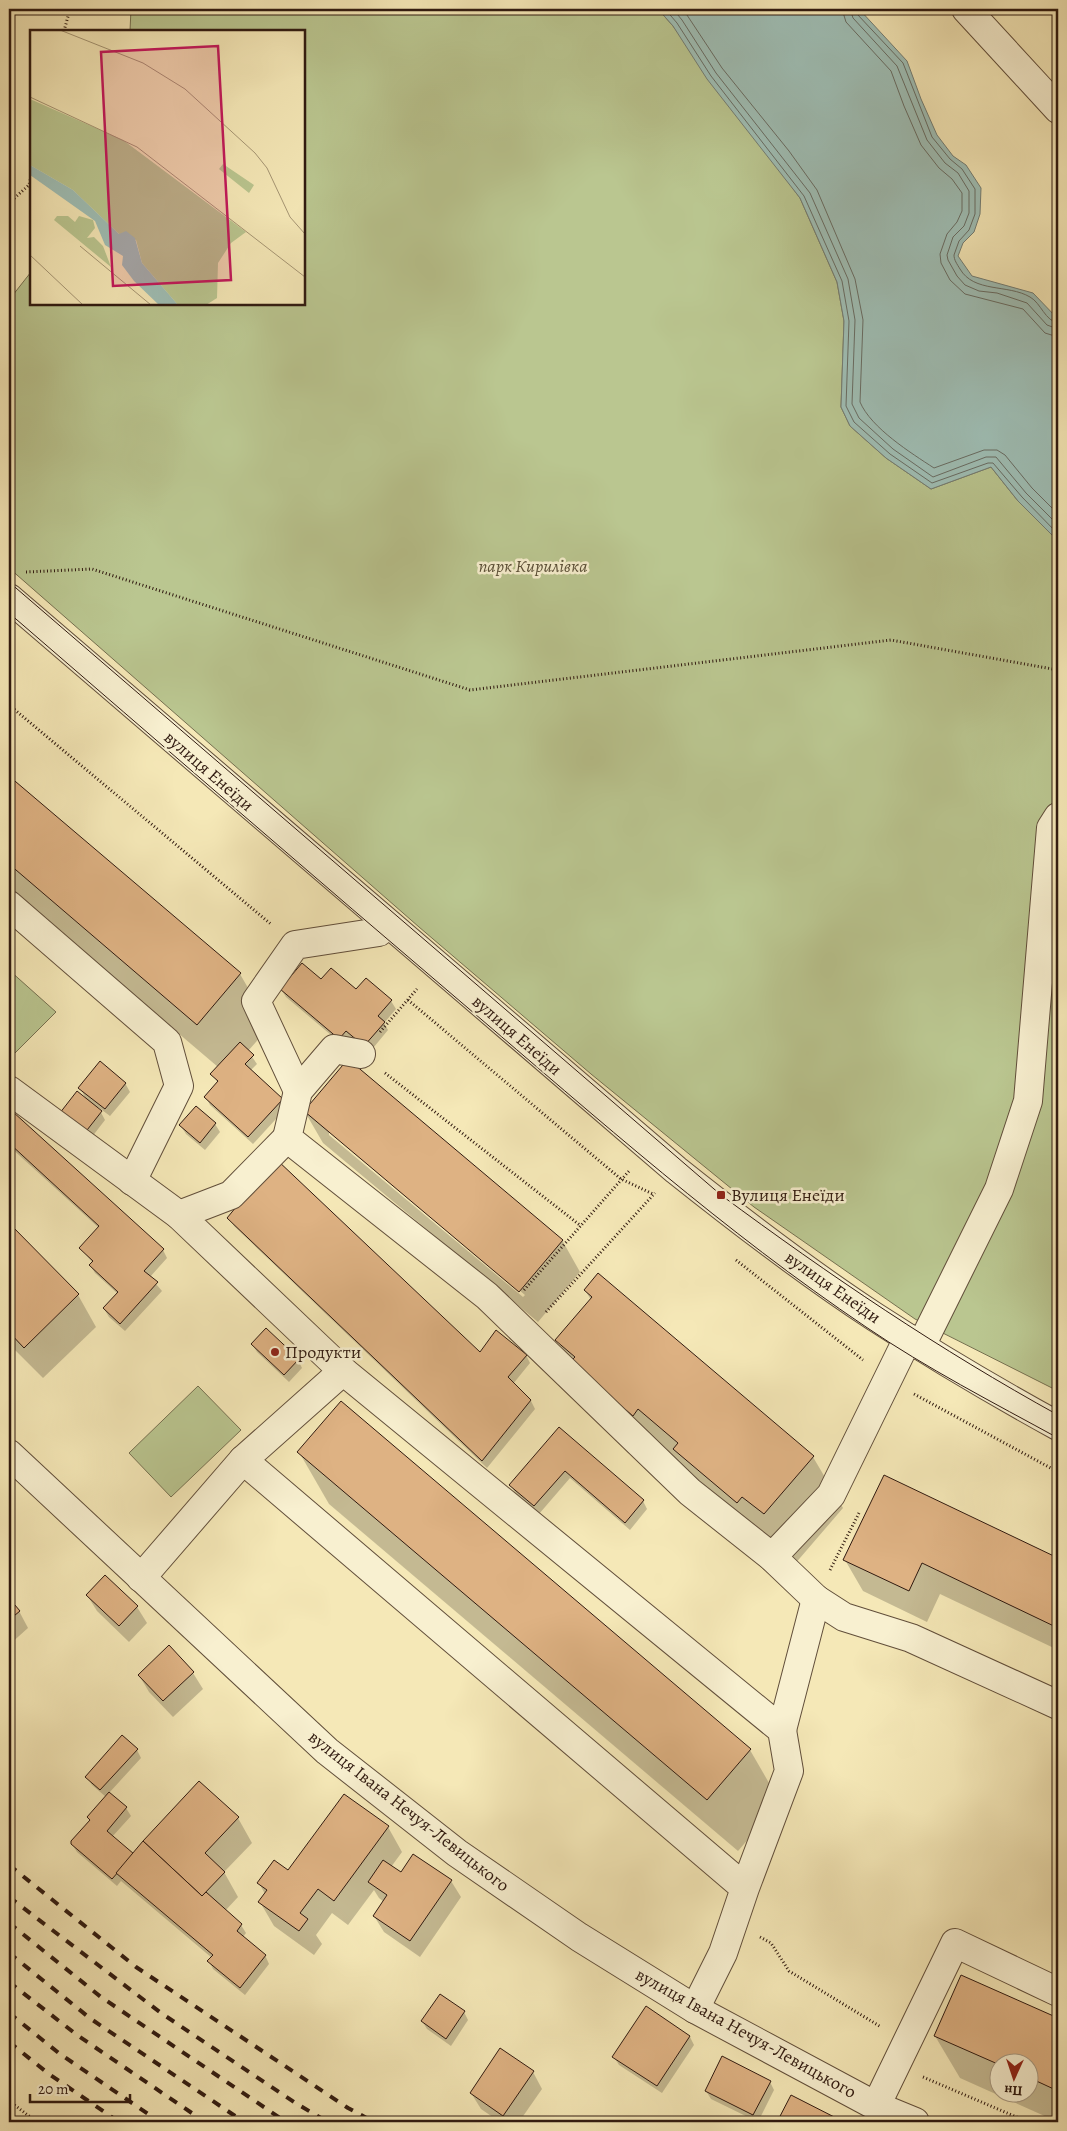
<svg xmlns="http://www.w3.org/2000/svg" width="1067" height="2131" font-family="Alegreya,serif">
	<style>
		.green { fill: #bac690; stroke: #757050 }
		.water { fill: #9fbfb6; stroke: #737d74 }
		.shadow { fill: #0003; fill-rule: evenodd }
		.lines { fill: none; stroke-linecap: round; stroke-linejoin: round }
		.shore { stroke: #686c63; stroke-width: 1 }
		.building { fill: #deb283; stroke: #301a10 }
		.minor-casing { stroke: #614e3a; stroke-width: 30 }
		.path { stroke: #301a10; stroke-width: 3; stroke-dasharray: 1 2.5; stroke-linecap: butt }
		.minor { stroke: #f8f0d0; stroke-width: 28 }
		.tram { stroke: #301a10; stroke-width: 1 }
		.rail { stroke: #301a10; stroke-width: 4; stroke-dasharray: 9 9; stroke-linecap: butt }
		.poi-dot { fill: #8f2418; stroke: #f8f0d0; stroke-width: 2 }
		.labels { text-anchor: middle; stroke-width: 5; stroke-linejoin: round; paint-order: stroke }
		.park-label { font-size: 18px; font-style: italic; fill: #594e36; stroke: #f8f0d0 }
		.street-label { font-size: 18px; fill: #301a10; stroke: #f8f0d0 }
		.poi-label { font-size: 18px; fill: #301a10; stroke: #f8f0d0; text-anchor: start }
		.inset-road { fill: none; stroke: #a69674; stroke-width: 1 }
		.view { fill: #c2185b; fill-opacity: 0.15; stroke: #c2185b; stroke-width: 2.5 }
		.inset-edge { fill: none; stroke: #301a10; stroke-width: 2.5 }
	</style>
	<rect width="100%" height="100%" fill="#f5e8b7"/>
	<filter id="stains"><feTurbulence type="fractalNoise" baseFrequency=".004" numOctaves="4"/><feColorMatrix values="0 0 0 0 .2 0 0 0 0 .09 0 0 0 0 .02 0 0 0 .5 -.17"/></filter>
	<radialGradient id="worn" r=".72"><stop offset=".6" stop-color="#630" stop-opacity="0"/><stop offset="1" stop-color="#630" stop-opacity=".3"/></radialGradient>
	<!-- green -->
	<g class="green">
		<polygon points="131,9 658,9 673,26 800,198 837,282 844,321 841,407 850,426 886,458 931,489 991,467 1018,501 1058,541 1058,1391 915,1319 754,1207 591,1074 419,927 9,568 9,300 31,272 31,304 304,304 304,31 130,31"/>
		<polygon points="9,970 56,1012 12,1056 9,1054"/>
		<polygon points="198,1386 241,1430 171,1497 129,1453"/>
	</g>
	<!-- water -->
	<polygon class="water" points="658,9 859,9 907,61 921,99 937,135 953,156 966,165 981,188 980,214 974,232 963,243 958,256 972,276 1033,293 1058,319 1058,541 1018,501 991,467 931,489 886,458 850,426 841,407 844,321 837,282 800,198 707,79 673,26"/>
	<!-- shadow -->
	<g class="shadow">
		<polygon points="9,777 240,974 270,1026 248,1051 257,1064 250,1071 282,1100 286,1108 253,1144 210,1105 206,1097 218,1083 212,1074 218,1067 9,889"/>
		<polygon points="321,981 391,1001 396,1009 384,1023 388,1030 369,1053 351,1038 344,1046 286,997 281,989"/>
		<polygon points="125,1083 130,1092 110,1116 98,1107 105,1120 85,1146 86,1099 80,1088"/>
		<polygon points="12,1112 163,1250 167,1258 150,1277 162,1291 125,1331 109,1317 104,1309 118,1294 95,1273 90,1265 93,1263 80,1248 99,1228 9,1146 9,1116"/>
		<path d="M305 1112 562 1240 580 1272 538 1322 323 1143ZM329 1131 525 1295 523 1297 329 1135Z"/>
		<polygon points="215,1124 220,1132 205,1150 186,1134 181,1126"/>
		<polygon points="229,1218 480,1353 526,1355 530,1363 513,1384 531,1401 535,1409 487,1468 234,1226"/>
		<polygon points="9,1225 78,1295 96,1327 43,1378 9,1344"/>
		<polygon points="585,1290 813,1457 843,1508 794,1565 587,1392 557,1340 591,1300"/>
		<polygon points="252,1344 298,1360 302,1368 289,1382 257,1352"/>
		<polygon points="341,1403 750,1750 780,1802 738,1851 329,1504 299,1452"/>
		<polygon points="559,1429 643,1501 647,1509 630,1530 570,1478 539,1514 515,1493 511,1485"/>
		<polygon points="884,1477 1058,1559 1058,1650 940,1594 927,1622 863,1591 845,1560"/>
		<polygon points="87,1595 137,1607 147,1623 129,1642 97,1611"/>
		<polygon points="9,1600 19,1611 28,1628 9,1645"/>
		<polygon points="169,1647 193,1673 203,1689 173,1717 149,1692 139,1675"/>
		<polygon points="137,1750 141,1758 109,1793 126,1808 131,1816 112,1837 134,1855 238,1818 252,1843 224,1872 238,1897 225,1911 241,1925 246,1933 243,1937 265,1955 269,1964 245,1995 213,1969 209,1961 212,1958 121,1881 117,1886 77,1852 72,1844 106,1797 92,1785 87,1777"/>
		<polygon points="388,1827 402,1852 391,1867 401,1874 451,1881 461,1897 420,1957 384,1932 374,1916 384,1902 379,1898 374,1890 348,1925 332,1913 316,1935 322,1944 314,1955 274,1926 260,1902 265,1894 259,1883 289,1872"/>
		<path d="M961 1977 1058 2019V2122L960 2078 935 2036ZM1000 2064H1030V2094H1000Z"/>
		<polygon points="464,2012 468,2020 451,2046 427,2029 422,2021"/>
		<polygon points="690,2037 694,2045 662,2093 619,2065 614,2057"/>
		<polygon points="533,2072 542,2089 519,2122 500,2122 481,2109 471,2093"/>
		<polygon points="770,2082 774,2090 758,2122 711,2099 706,2091"/>
		<polygon points="792,2097 841,2122 779,2122"/>
	</g>
	<g class="lines">
		<!-- shore -->
		<g class="shore">
			<polyline points="665,9 677,23 711,76 804,196 842,281 849,321 846,406 854,422 890,454 932,483 988,463 993,463 1022,497 1058,534"/>
			<polyline points="673,9 682,20 716,73 810,193 848,279 855,320 852,404 859,418 893,449 933,477 986,457 996,457 1026,493 1058,525"/>
			<path d="M683 9 722 68 789 151 817 190 855 279 863 320 860 402C871 428 911 453 934 468L984 450H997L1005 455 1032 488 1058 514"/>
			<polyline points="842,9 846,22 891,71 904,106 921,145 939,168 952,179 962,193 962,211 957,222 947,234 940,254 941,263 950,280 965,294 1023,309 1045,333 1058,337"/>
			<polyline points="850,9 853,18 897,66 927,140 945,163 958,173 969,191 969,213 964,226 953,237 947,255 948,260 957,276 965,285 979,291 997,293 1027,303 1047,325 1058,329"/>
			<path d="M856 9 857 14 903 63 932 137 950 159 962 169 975 189V214L969 230 959 241 954 255C954 260 957 264 960 269 974 293 1008 284 1030 297 1041 303 1045 321 1058 323"/>
		</g>
	</g>
	<!-- building -->
	<g class="building">
		<polygon points="9,776 241,973 197,1025 9,864"/>
		<polygon points="302,963 321,979 331,968 356,989 366,978 392,1000 378,1016 385,1022 364,1046 346,1031 339,1039 280,989"/>
		<polygon points="240,1042 254,1055 245,1064 283,1099 248,1137 204,1097 218,1081 210,1074"/>
		<polygon points="348,1059 563,1240 519,1292 304,1111"/>
		<polygon points="100,1061 126,1083 105,1109 78,1088"/>
		<polygon points="77,1091 102,1111 80,1139 56,1118"/>
		<polygon points="196,1106 216,1123 200,1143 179,1125"/>
		<polygon points="12,1111 164,1249 144,1271 158,1282 120,1324 103,1308 118,1292 89,1265 93,1261 79,1248 99,1226 9,1143 9,1114"/>
		<polygon points="276,1159 480,1352 496,1330 527,1355 508,1377 531,1400 482,1461 227,1218"/>
		<polygon points="9,1223 79,1294 24,1348 9,1332"/>
		<polygon points="598,1273 814,1456 764,1514 742,1497 737,1503 673,1449 678,1443 638,1409 633,1416 570,1362 575,1357 555,1340 592,1297 584,1290"/>
		<polygon points="266,1328 299,1359 284,1375 251,1344"/>
		<polygon points="341,1401 751,1749 707,1800 297,1452"/>
		<polygon points="559,1427 644,1500 625,1523 565,1471 534,1506 509,1485"/>
		<polygon points="884,1475 1058,1558 1058,1628 922,1563 909,1591 843,1560"/>
		<polygon points="105,1575 138,1606 119,1626 86,1595"/>
		<polygon points="9,1598 20,1611 9,1620"/>
		<polygon points="169,1645 194,1672 163,1701 138,1675"/>
		<polygon points="122,1735 138,1749 100,1790 85,1777"/>
		<polygon points="199,1781 239,1817 205,1853 225,1872 202,1896 143,1841"/>
		<polygon points="109,1792 127,1807 107,1831 134,1854 112,1879 71,1844 71,1841 90,1820 87,1817"/>
		<polygon points="344,1794 389,1826 334,1901 318,1889 300,1913 308,1919 299,1931 258,1902 267,1890 257,1883 274,1860 288,1870"/>
		<polygon points="143,1841 202,1896 206,1892 242,1924 237,1931 266,1955 240,1988 207,1961 213,1955 116,1873"/>
		<polygon points="413,1854 452,1880 410,1941 373,1916 387,1895 368,1882 383,1860 401,1872"/>
		<polygon points="961,1975 1058,2018 1058,2091 1030,2078 1030,2064 1000,2065 934,2036"/>
		<polygon points="440,1994 465,2011 446,2039 421,2021"/>
		<polygon points="646,2006 690,2036 657,2086 612,2057"/>
		<polygon points="500,2048 534,2071 503,2116 470,2093"/>
		<polygon points="722,2056 771,2081 753,2115 705,2091"/>
		<polygon points="791,2095 844,2122 777,2122"/>
	</g>
	<g class="lines">
		<defs>
			<g id="minor">
				<polyline points="966,9 1058,109"/>
				<path d="M9 598 676 1170C740 1221 806 1272 875 1317 935 1356 996 1392 1058 1426"/>
				<polyline points="9,905 167,1042 179,1086 132,1181"/>
				<polyline points="361,1054 334,1049 298,1091 287,1138 487,1296 690,1492 772,1557 831,1495 908,1338"/>
				<polyline points="9,1090 179,1215"/>
				<polyline points="298,1091 256,1001 295,945 379,932 387,924"/>
				<polyline points="287,1138 231,1195 179,1215 343,1371"/>
				<polyline points="921,1346 999,1189 1028,1101 1051,828 1058,817"/>
				<polyline points="9,1454 327,1751 457,1853 579,1937 695,2009 876,2106 915,2122"/>
				<polyline points="772,1557 816,1599"/>
				<polyline points="141,1578 243,1460"/>
				<polyline points="782,1730 816,1599 844,1617 911,1638 1058,1705"/>
				<polyline points="695,2009 723,1953 745,1888 243,1460 343,1371 782,1730 789,1771 745,1888"/>
				<polyline points="876,2106 955,1943 1058,1992"/>
			</g>
		</defs>
		<!-- minor casing -->
		<use href="#minor" class="minor-casing"/>
		<!-- path -->
		<g class="path">
			<polyline points="64,31 70,9"/>
			<polyline points="9,203 29,185 31,176"/>
			<polyline points="26,572 92,569 470,690 891,640 1058,670"/>
			<polyline points="9,705 272,925"/>
			<polyline points="408,1000 621,1179 653,1194"/>
			<polyline points="380,1032 417,989"/>
			<polyline points="385,1073 581,1226"/>
			<polyline points="736,1260 863,1360"/>
			<polyline points="524,1290 629,1171"/>
			<polyline points="546,1312 655,1193"/>
			<polyline points="914,1394 1058,1472"/>
			<polyline points="830,1570 859,1513"/>
			<polyline points="760,1937 771,1943 789,1971 881,2027"/>
			<polyline points="923,2077 1028,2122"/>
			<polyline points="9,2101 37,2122"/>
		</g>
		<!-- minor -->
		<use href="#minor" class="minor"/>
		<!-- tram -->
		<g class="tram">
			<path d="M9 582 721 1195C829 1275 940 1350 1058 1415"/>
			<path d="M9 613C162 745 314 877 468 1008 597 1118 725 1232 866 1327 926 1368 994 1403 1058 1438"/>
		</g>
		<!-- rail -->
		<g class="rail">
			<polyline points="9,1865 136,1967 348,2108 374,2122"/>
			<polyline points="9,1897 161,2013 297,2104 328,2122"/>
			<polyline points="9,1923 101,1997 286,2122"/>
			<polyline points="9,1953 91,2019 244,2122"/>
			<polyline points="9,1982 77,2035 205,2122"/>
			<polyline points="9,2013 60,2054 160,2122"/>
			<polyline points="9,2042 49,2074 119,2122"/>
		</g>
	</g>
	<!-- markers -->
	<g class="poi-dot">
		<rect x="716" y="1190" width="10" height="10" rx="2.5"/>
		<circle cx="275" cy="1352" r="5"/>
	</g>
	<g class="labels">
		<!-- park labels -->
		<g class="park-label">
			<text x="533" y="572">парк Кирилівка</text>
		</g>
		<!-- street labels -->
		<g class="street-label">
			<text transform="translate(209 771) rotate(41)" y="6">вулиця Енеїди</text>
			<text transform="translate(517 1035) rotate(41)" y="6">вулиця Енеїди</text>
			<text transform="translate(833 1287) rotate(35)" y="6">вулиця Енеїди</text>
			<text transform="translate(409 1811) rotate(38)" y="6">вулиця Івана Нечуя-Левицького</text>
			<text transform="translate(746 2033) rotate(29)" y="6">вулиця Івана Нечуя-Левицького</text>
		</g>
		<!-- poi labels -->
		<g class="poi-label">
			<text x="731" y="1201">Вулиця Енеїди</text>
			<text x="285" y="1358">Продукти</text>
		</g>
	</g>
	<!-- overview -->
	<g transform="translate(30 30)">
		<rect width="275" height="275" fill="#f5e8b7"/>
		<path d="M0 69 93 110 216 202 201 213 188 233 187 268 176 275H148L112 233 106 210 89 204 43 160 0 135ZM193 134 224 155 219 163 189 139ZM27 186H38L45 192 49 186 63 190 65 198 57 208 64 207 73 216 81 237 24 190Z" fill="#bac690"/>
		<path d="M0 135 43 160 89 204 96 201 105 208 112 233 148 275H129L104 251 92 235 93 226 75 215 65 191 0 145Z" fill="#9fbfb6"/>
		<path class="inset-road" d="M30 0 113 33 155 59 225 123 237 138 260 187 275 204M0 67 107 117 275 247M50 216 121 275M0 225 53 275"/>
		<path class="view" d="M188 16 201 250 83 256 71 22Z"/>
		<rect width="275" height="275" class="inset-edge"/>
	</g>
	<!-- margin -->
	<rect width="1067" height="2131" fill="none" stroke="#f5e8b7" stroke-width="30"/>
	<rect x="10" y="10" width="1047" height="2111" fill="none" stroke="#301a10" stroke-width="2.5"/>
	<rect x="15" y="15" width="1037" height="2101" fill="none" stroke="#301a10"/>
	<!-- north arrow -->
	<g transform="translate(1014 2078) rotate(183)"><circle r="24" fill="#f8f0d0" stroke="#a89a83"/>
	<path d="M0-4L9 19L0 12L-9 19Z" fill="#8f2418"/>
	<text y="-8" font-size="14" font-weight="bold" text-anchor="middle" fill="#301a10">Пн</text>
	</g>
	<!-- scale -->
	<path d="M30 2094v8h100v-8" fill="none" stroke="#301a10" stroke-width="2.5"/>
	<text x="38" y="2094" font-size="15" fill="#301a10" stroke="#f8f0d0" stroke-width="4" paint-order="stroke">20 m</text>
	<rect width="100%" height="100%" filter="url(#stains)"/>
	<rect width="100%" height="100%" fill="url(#worn)"/>
</svg>
